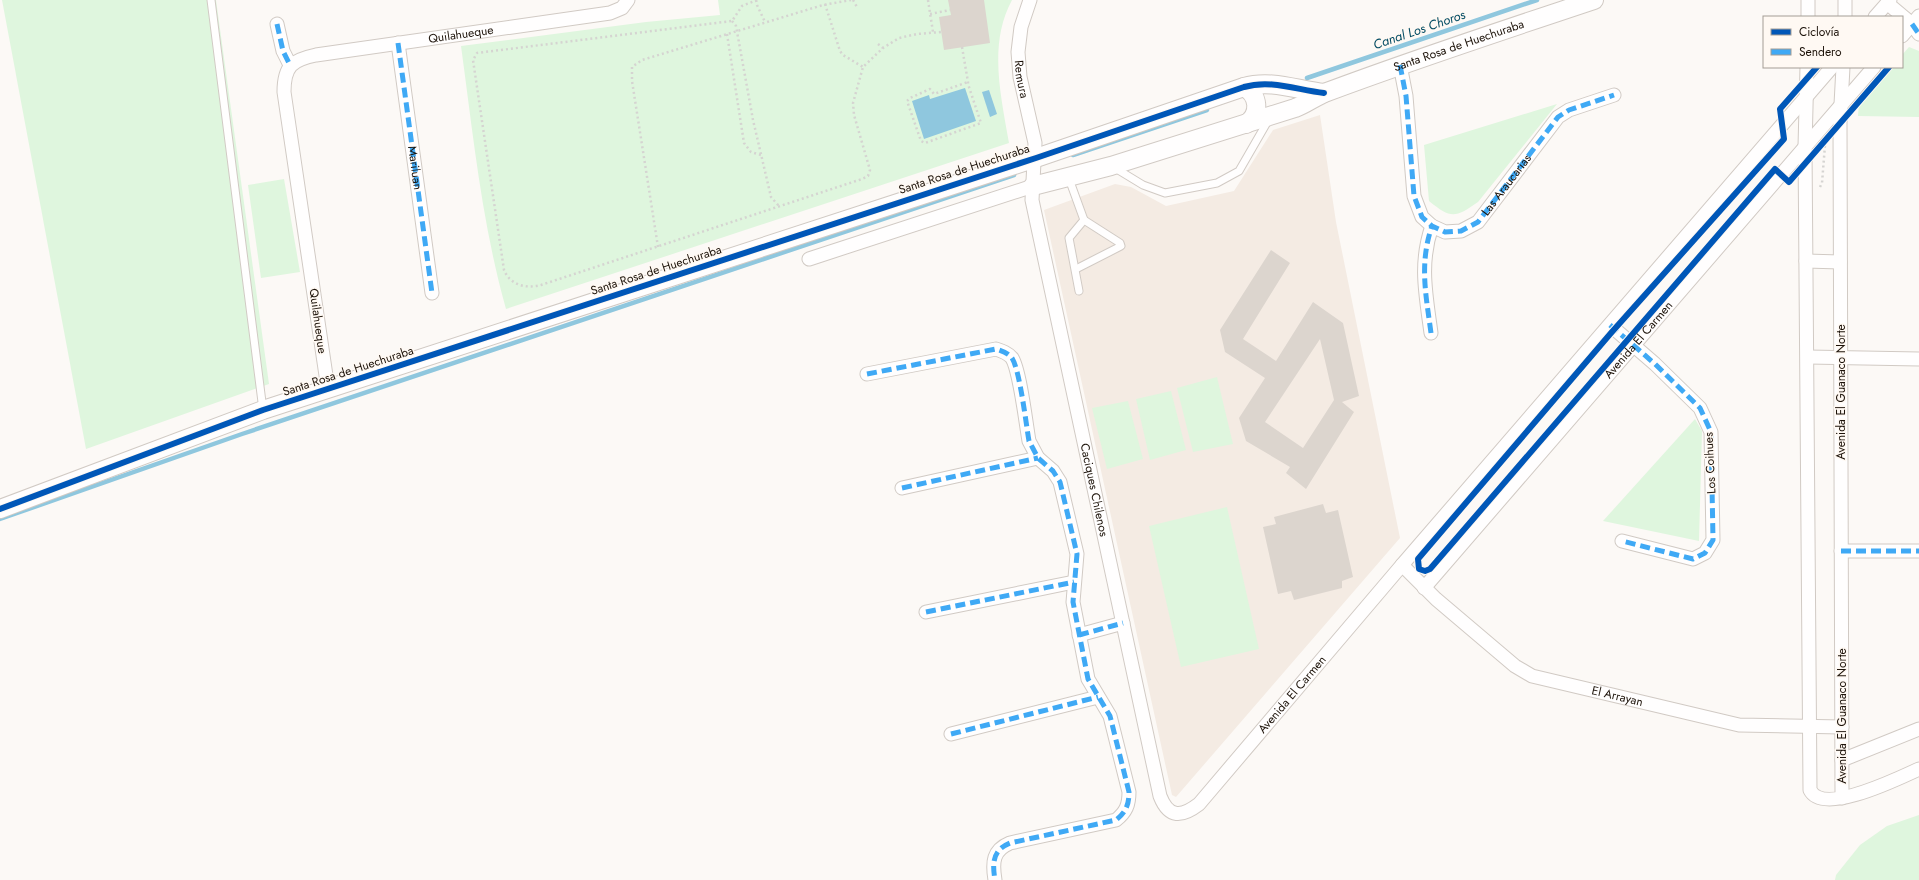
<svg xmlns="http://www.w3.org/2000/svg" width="1919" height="880" font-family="Jost,sans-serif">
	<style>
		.built { fill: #f4ebe3 }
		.green { fill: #dff6de }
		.water { fill: #8fc7de }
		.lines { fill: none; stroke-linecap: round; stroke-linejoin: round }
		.stream { stroke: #8fc7de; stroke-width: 4.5 }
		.building { fill: #dcd5ce; fill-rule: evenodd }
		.lane-casing { stroke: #d1cac4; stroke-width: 9 }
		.street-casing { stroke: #d1cac4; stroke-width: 15 }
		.secondary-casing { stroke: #d1cac4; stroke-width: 20 }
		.path { stroke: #d5d4d1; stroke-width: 2.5; stroke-dasharray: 2 3; stroke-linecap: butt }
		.lane { stroke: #fffefe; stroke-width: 7 }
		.street { stroke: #fffefe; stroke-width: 13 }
		.secondary { stroke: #fffefe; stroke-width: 18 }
		.quiet { stroke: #3fa9f5; stroke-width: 5; stroke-dasharray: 10 5; stroke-linecap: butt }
		.cycleway-casing { stroke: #fff9f3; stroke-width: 8 }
		.cycleway { stroke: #0057b8; stroke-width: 6 }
		.labels { text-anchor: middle; stroke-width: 3; stroke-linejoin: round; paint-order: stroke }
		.street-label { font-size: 12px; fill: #1c1209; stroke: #fff9f3 }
		.water-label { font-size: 13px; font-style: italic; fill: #024b63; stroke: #fff9f3 }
	</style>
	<rect width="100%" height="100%" fill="#fcf9f6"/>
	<!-- built -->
	<polygon class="built" points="1320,115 1336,222 1400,538 1176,797 1172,795 1044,210 1115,184 1131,187 1166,206 1234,191 1273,130"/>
	<!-- green -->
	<g class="green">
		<polygon points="2,0 216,0 269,384 86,449"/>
		<path d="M718 0H1012C988 44 1001 96 1009 143L506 309C482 224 473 134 461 46L646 22 720 15Z"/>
		<polygon points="1909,47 1919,51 1919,117 1858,116 1859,103 1891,67 1902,67 1902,55"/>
		<path d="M1557 104 1478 202C1455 218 1451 219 1429 201L1424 145Z"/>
		<polygon points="284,179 300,272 261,278 248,185"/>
		<polygon points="1217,377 1233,444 1193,452 1177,388"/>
		<polygon points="1171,391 1186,450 1150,460 1136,399"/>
		<polygon points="1128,401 1143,459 1107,469 1092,408"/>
		<polygon points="1695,419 1702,431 1699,541 1603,521"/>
		<polygon points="1227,507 1259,649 1181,667 1149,526"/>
		<polygon points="1919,815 1919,880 1835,880 1836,875 1860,845 1887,826"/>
	</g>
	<!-- water -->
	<g class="water">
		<polygon points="965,88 976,121 924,139 912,101 929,95 930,99"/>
		<polygon points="989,90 997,114 990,117 982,92"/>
	</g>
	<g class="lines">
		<!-- stream -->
		<g class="stream">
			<polyline points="1307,78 1537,0"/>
			<polyline points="1073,155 1207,110"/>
			<polyline points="0,519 242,434 1014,175"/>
		</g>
	</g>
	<!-- building -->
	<g class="building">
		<polygon points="948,0 984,0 990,43 944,50 939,17 951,15"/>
		<path d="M1271 250 1290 263 1243 339 1276 361 1313 302 1343 323 1359 396 1342 402 1354 412 1306 489 1286 473 1290 467 1246 441 1239 418 1265 378 1225 352 1220 330ZM1320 339 1334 400 1303 448 1265 422Z"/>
		<polygon points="1323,504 1326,513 1338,510 1353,577 1342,581 1342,588 1294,600 1291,591 1278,594 1263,527 1276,524 1274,517"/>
	</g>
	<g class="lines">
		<defs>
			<g id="lane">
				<polyline points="211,0 263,410"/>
				<polyline points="1115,168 1143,185 1165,193 1217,183 1239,171 1269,119"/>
				<polyline points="1068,176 1084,220 1069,238 1079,291"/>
				<polyline points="1076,269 1121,246 1120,243 1084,220"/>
			</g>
			<g id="street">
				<path id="s1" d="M1030 0 1021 27 1018 52 1020 77 1035 143 1032 200 1160 796C1169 819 1182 817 1199 804L1402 565"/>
				<polyline points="1887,3 1912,24 1919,34"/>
				<polyline points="1808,17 1808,0"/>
				<polyline points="1845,17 1845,0"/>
				<polyline points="1875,17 1890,0"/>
				<polyline points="277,24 283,51 290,65"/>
				<polyline points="1902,36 1919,16"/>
				<path id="s2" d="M398 43 432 293"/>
				<path id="s3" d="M1400 65 1406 96 1414 196 1422 217 1432 226 1445 232 1461 231 1478 222 1558 117 1569 110 1614 95"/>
				<path d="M1807 67 1805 147 1810 790C1823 816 1899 778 1919 769"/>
				<path id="s4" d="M1832 67 1402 565 1436 599 1515 666 1532 676 1739 725 1842 727"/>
				<polyline points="809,259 1033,186"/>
				<polyline points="1806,261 1840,262"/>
				<polyline points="1610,325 1655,364 1700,408 1711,432 1713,540 1705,553 1693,559 1622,541"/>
				<path d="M1431 333C1426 295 1419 264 1432 226"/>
				<polyline points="1808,357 1919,359"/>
				<path d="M867 374 996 349C1002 351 1008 353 1012 358 1020 371 1026 424 1029 441L1038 458 1053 471 1060 482 1077 554 1073 602 1088 679 1110 716 1129 792C1129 805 1126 812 1116 820L1010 843C993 850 992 862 995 880"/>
				<path id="s5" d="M328 389 284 92C284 66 292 60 316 55L610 13 622 8 628 0"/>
				<polyline points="902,488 1038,458"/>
				<polyline points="1841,551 1919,551"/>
				<path id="s6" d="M1424 588 1874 67"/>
				<polyline points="926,612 1074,582"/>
				<polyline points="1079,635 1123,623"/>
				<polyline points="951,734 1098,697"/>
				<polyline points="1842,760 1919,729"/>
				<polyline points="1842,798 1840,123 1843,67"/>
			</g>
			<g id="secondary">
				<path d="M1244 87C1259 95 1261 114 1246 124"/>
				<path id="s7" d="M1033 186 1111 166 1295 108C1306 104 1316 96 1327 92 1415 59 1504 30 1594 0"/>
				<path d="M0 509 263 410 1036 158 1244 87C1271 79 1297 90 1324 93"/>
			</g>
		</defs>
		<!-- lane casing -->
		<use href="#lane" class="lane-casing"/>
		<!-- street casing -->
		<use href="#street" class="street-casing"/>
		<!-- secondary casing -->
		<use href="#secondary" class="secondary-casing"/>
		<!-- path -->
		<g class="path">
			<polyline points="756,0 757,5 765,22"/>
			<path d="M757 0 742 6 732 21 477 53 473 60 504 270C510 285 526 289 541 285L862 179 868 176 870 170 854 115 853 103 863 67 883 48 899 38 917 34 941 32"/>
			<polyline points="853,0 857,7"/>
			<polyline points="928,0 933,32"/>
			<polyline points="825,4 840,51 843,55 863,67"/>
			<polyline points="930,14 950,10"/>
			<polyline points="732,21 736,26 753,120 771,197 779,206"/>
			<polyline points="727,34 744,143 751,152 761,155"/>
			<polyline points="878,44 883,48"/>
			<polyline points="962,47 968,82 968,84 981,123 925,143 921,141 907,101 910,98 930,89 934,94 968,82"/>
			<polyline points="1820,187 1822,183 1825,145"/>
			<polyline points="658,247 632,81 632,67 642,60 823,5 851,0"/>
		</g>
		<!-- lane -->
		<use href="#lane" class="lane"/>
		<!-- street -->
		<use href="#street" class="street"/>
		<!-- secondary -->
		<use href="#secondary" class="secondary"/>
		<!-- quiet -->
		<g class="quiet">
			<polyline points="277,24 283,51 290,65"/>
			<polyline points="1912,24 1919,34"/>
			<polyline points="398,43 432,293"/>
			<polyline points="1400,65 1406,96 1414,196 1422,217 1432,226 1445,232 1461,231 1478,222 1558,117 1569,110 1614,95"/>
			<polyline points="1610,325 1655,364 1700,408 1711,432 1713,540 1705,553 1693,559 1622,541"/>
			<path d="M1431 333C1426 295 1419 264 1432 226"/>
			<path d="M867 374 996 349C1002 351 1008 353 1012 358 1020 371 1026 424 1029 441L1038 458 1053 471 1060 482 1077 554 1073 602 1088 679 1110 716 1129 792C1129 805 1126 812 1116 820L1010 843C993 850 992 862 995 880"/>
			<polyline points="902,488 1038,458"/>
			<polyline points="1841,551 1919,551"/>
			<polyline points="926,612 1074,582"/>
			<polyline points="1079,635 1123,623"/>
			<polyline points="951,734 1098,697"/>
		</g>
		<defs>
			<g id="cycleway">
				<polyline points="1817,67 1780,109 1784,139 1611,333 1418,559 1419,569 1425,571 1430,569 1775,169 1789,182 1889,67"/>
				<path d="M0 509 263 410 1036 158 1244 87C1271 79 1297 90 1324 93"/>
			</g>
		</defs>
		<!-- cycleway casing -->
		<use href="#cycleway" class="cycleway-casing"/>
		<!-- cycleway -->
		<use href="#cycleway" class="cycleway"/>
	</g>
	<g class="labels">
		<!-- street labels -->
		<g class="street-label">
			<text dy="4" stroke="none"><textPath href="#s5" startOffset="502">Quilahueque</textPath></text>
			<text dy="4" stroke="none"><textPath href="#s7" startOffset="449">Santa Rosa de Huechuraba</textPath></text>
			<text dy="4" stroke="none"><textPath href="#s1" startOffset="81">Remura</textPath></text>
			<text dy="4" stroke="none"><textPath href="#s2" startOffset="126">Mariluan</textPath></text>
			<text transform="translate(964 169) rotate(-18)" y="4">Santa Rosa de Huechuraba</text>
			<text dy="4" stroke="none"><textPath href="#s3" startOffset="264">Las Araucarias</textPath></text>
			<text transform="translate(656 270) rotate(-18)" y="4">Santa Rosa de Huechuraba</text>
			<text transform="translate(318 321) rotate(82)" y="4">Quilahueque</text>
			<text dy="4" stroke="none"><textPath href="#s6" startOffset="328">Avenida El Carmen</textPath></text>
			<text transform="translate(348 371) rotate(-18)" y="4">Santa Rosa de Huechuraba</text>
			<text transform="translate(1841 392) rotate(-90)" y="4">Avenida El Guanaco Norte</text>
			<text transform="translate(1710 463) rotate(-93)" y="4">Los Coihues</text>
			<text dy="4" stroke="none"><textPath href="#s1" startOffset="500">Caciques Chilenos</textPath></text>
			<text dy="4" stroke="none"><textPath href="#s1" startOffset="1007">Avenida El Carmen</textPath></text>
			<text dy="4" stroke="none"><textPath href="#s4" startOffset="917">El Arrayan</textPath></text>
			<text transform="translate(1842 716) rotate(-90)" y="4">Avenida El Guanaco Norte</text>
		</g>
		<!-- water labels -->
		<g class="water-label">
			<text transform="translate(1419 29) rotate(-19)" y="5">Canal Los Choros</text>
		</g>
	</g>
	<!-- legend -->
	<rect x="1763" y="16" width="140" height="52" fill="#fff9f3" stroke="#a49d95"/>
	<rect x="1771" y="29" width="20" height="6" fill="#0057b8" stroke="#a49d95"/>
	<text x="1799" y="36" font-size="12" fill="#1c1209">Ciclovía</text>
	<rect x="1771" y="49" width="20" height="6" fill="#3fa9f5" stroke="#a49d95"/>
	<text x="1799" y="56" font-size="12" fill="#1c1209">Sendero</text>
</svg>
